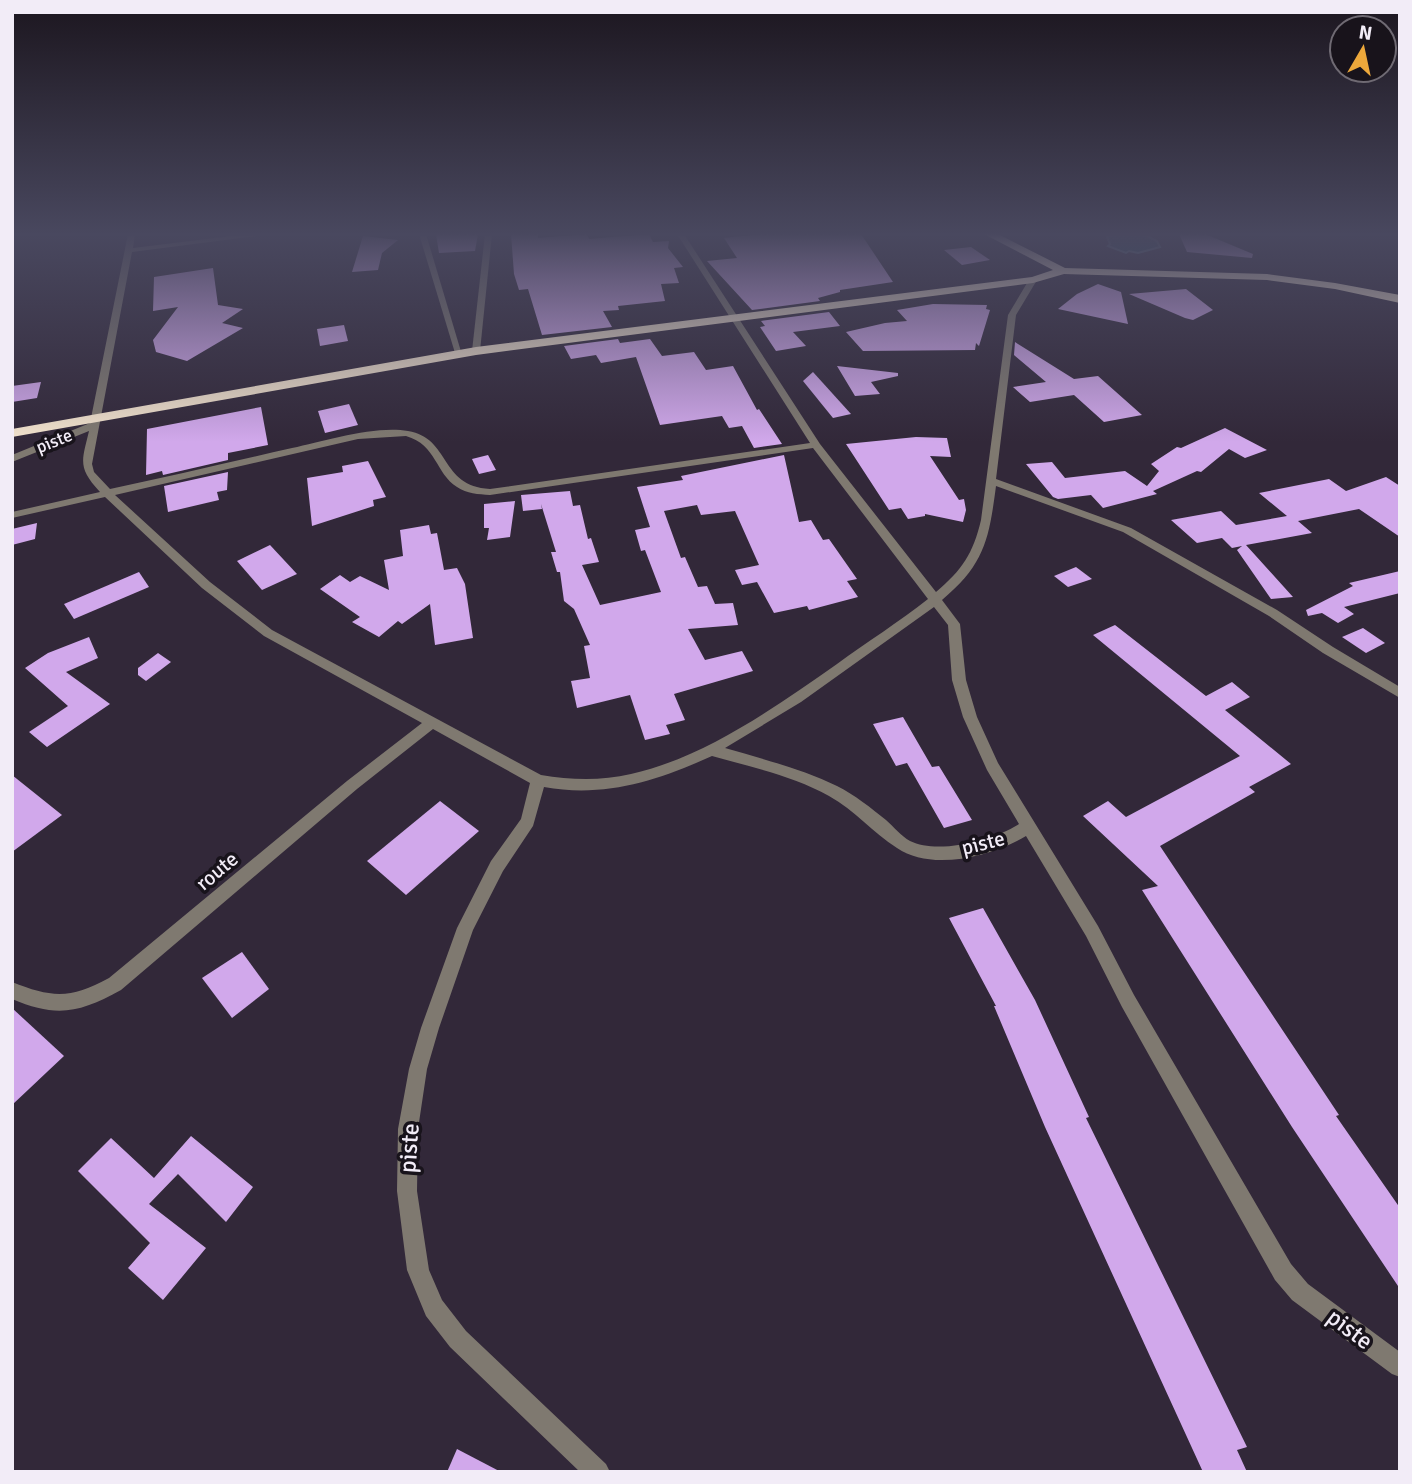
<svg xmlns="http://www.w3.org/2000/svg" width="1412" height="1484" font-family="Signika,sans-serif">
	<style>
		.water { fill: #205065; stroke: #5f7f91; stroke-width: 2 }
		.building { fill: #d1a8eb }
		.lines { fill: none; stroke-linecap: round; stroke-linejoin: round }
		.street { fill: #7f7970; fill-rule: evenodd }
		.highway { fill: #f3e3cd; fill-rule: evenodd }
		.labels { text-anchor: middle; stroke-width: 7; stroke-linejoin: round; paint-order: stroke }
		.far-street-label { font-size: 18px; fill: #f2ecf7; stroke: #18131b }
		.street-label { font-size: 21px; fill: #f2ecf7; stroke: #18131b }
		.near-street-label { font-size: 24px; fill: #f2ecf7; stroke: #18131b }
	</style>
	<rect width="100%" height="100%" fill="#322839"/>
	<!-- water -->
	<polygon class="water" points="1113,234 1143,234 1157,241 1160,247 1138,253 1129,251 1126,253 1108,246 1110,244 1107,237"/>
	<!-- building -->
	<g class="building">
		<polygon points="436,234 478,234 475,251 439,253"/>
		<polygon points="511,234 538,234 538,238 587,234 589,239 649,234 653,242 669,241 668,248 683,267 674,268 679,283 661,284 665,301 618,306 619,310 603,311 612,327 542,335 528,289 519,290 514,274"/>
		<polygon points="761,234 861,234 893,282 840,290 840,292 818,298 820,301 752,310 707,261 737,258 724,238"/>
		<polygon points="1179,234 1205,234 1253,254 1252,258 1187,252"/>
		<polygon points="363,236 398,240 382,253 378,270 352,272"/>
		<polygon points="971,247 990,260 962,265 944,250"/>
		<polygon points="213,268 218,305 243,309 222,323 243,328 187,361 156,352 153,340 178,307 153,311 154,277"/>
		<polygon points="1098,284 1121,292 1128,324 1058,309 1077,294"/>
		<polygon points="1186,289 1213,310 1193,320 1185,318 1129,294"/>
		<polygon points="933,304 987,305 986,309 990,310 979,346 976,343 975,350 863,351 846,332 885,323 907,321 897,310"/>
		<polygon points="829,312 840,326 793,332 806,346 776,351 760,327 765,326 761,321"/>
		<polygon points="344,325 348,341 320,346 317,329"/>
		<polygon points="618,339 620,343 650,339 662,356 694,352 706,370 733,366 757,410 759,409 782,444 754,448 742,426 729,428 722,416 660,425 636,357 601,363 596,355 571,359 564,346"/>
		<polygon points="1015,342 1074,379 1098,376 1142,415 1104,422 1074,395 1030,402 1013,387 1046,382 1014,355"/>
		<polygon points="837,366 898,373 898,376 871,382 880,394 855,396"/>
		<polygon points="813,372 851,414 833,418 803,381"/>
		<polygon points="41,382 37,398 12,402 12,386"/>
		<polygon points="349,404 358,425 325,433 318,411"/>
		<polygon points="261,407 268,445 228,453 228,460 163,475 162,471 146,475 147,429"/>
		<polygon points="1225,428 1267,450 1245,458 1229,449 1201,472 1197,471 1153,491 1157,494 1103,508 1091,495 1058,499 1053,497 1026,464 1052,462 1065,478 1125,471 1147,486 1159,471 1151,464 1177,447 1181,448"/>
		<polygon points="916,437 947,438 951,457 930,456 959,500 964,499 966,510 963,522 925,514 925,516 908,519 901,508 889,510 846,444"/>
		<polygon points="488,455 496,470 479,474 472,459"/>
		<polygon points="784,455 799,522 811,520 823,540 829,539 857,579 847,581 858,597 809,610 807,606 774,613 757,582 742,585 735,570 759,565 735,511 701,515 697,505 664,511 681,558 685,557 698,587 707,586 715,604 733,603 738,625 688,629 705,660 742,651 753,671 674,694 685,720 666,725 670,734 645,740 630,695 577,708 571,681 590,678 584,646 590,645 574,609 564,601 560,572 557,572 551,552 556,552 541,504 542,509 523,511 521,495 570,491 573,506 580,505 588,539 591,538 599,562 582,565 600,605 661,592 645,550 641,551 635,530 650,527 637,487 683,480 681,476"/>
		<polygon points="368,461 386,497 373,500 374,506 312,526 307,478 343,472 342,466"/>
		<polygon points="228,472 227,490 217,492 219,500 168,512 164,486"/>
		<polygon points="1386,477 1400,486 1400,537 1359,509 1298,521 1312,533 1246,545 1293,597 1271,599 1237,550 1242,546 1232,548 1222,538 1197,543 1171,520 1221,511 1236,525 1287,516 1259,493 1329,479 1346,491"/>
		<polygon points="515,501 510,537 487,540 489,528 484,528 484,504"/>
		<polygon points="37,523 35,539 12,545 12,529"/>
		<polygon points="429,525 431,534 437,533 444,570 457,568 465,584 473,638 435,645 430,604 402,624 398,621 379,637 352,622 360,617 320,589 340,575 350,582 360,576 389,590 384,560 403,556 400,530"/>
		<polygon points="270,545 297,574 262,590 237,561"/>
		<polygon points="1076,567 1092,579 1068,587 1054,576"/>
		<polygon points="1400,571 1400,593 1344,607 1354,614 1338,623 1322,613 1308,616 1306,610 1353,586 1349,583"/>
		<polygon points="139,572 149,587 74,619 64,604"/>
		<polygon points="1115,625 1206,696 1232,682 1250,697 1225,710 1291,764 1249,787 1255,792 1160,846 1339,1115 1336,1116 1400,1208 1400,1289 1292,1127 1142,890 1158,886 1083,816 1108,801 1126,817 1240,756 1093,635"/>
		<polygon points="1363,628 1385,643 1366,653 1342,637"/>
		<polygon points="89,637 98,658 66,672 110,704 47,747 29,732 68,706 25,668 48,653"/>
		<polygon points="158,653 171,662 146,681 138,675 138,668"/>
		<polygon points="903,717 932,767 939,766 972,820 944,828 907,763 896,766 873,724"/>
		<polygon points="12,775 62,815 12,852"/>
		<polygon points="440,801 479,831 406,895 367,861"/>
		<polygon points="983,908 1035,1000 1089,1117 1086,1118 1247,1447 1237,1450 1247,1472 1203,1472 1045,1127 994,1006 996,1006 949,918"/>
		<polygon points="242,952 269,989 232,1018 202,978"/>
		<polygon points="12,1008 64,1056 12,1105"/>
		<polygon points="191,1136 253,1187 226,1222 178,1174 149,1204 206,1248 163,1300 128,1268 150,1243 78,1171 111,1138 154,1178"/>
		<polygon points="457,1449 501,1472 447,1472"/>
	</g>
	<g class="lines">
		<!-- street -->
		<g class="street">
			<path d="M128 234H135L133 248 247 234H272L132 252 92 464 94 472 110 489C171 476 231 462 292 448 324 441 376 425 408 431 451 438 439 486 490 489L810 443 677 234H684L820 444 936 592C962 570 973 554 981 520L1008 315 1030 278H1036L1037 280 1016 315 996 479 1131 528 1277 610 1333 647 1400 687V698L1323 653 1269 616 1123 532 996 486C989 539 985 564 942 600L960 624 966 680 977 717 998 763 1098 926 1134 995 1291 1264 1308 1284 1400 1352V1377L1392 1374 1292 1300 1275 1280 1122 1007 1086 936 1026 836C992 856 932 872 897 848 873 833 855 810 829 796 793 776 751 767 712 756 657 781 604 798 544 787L533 826 503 871 473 930 439 1028 427 1069 418 1129 417 1191 429 1270 442 1300 466 1331 606 1464 610 1472H580L450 1347 426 1316 407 1270 397 1191 398 1129 409 1069 421 1028 457 928 491 861 521 819 530 783 433 729 357 789 121 990C79 1013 57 1018 12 999V982C52 998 71 999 109 978L347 781 422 723 264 636 202 588 105 497 12 518V512L100 492C77 467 82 461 89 431L12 462V455L90 423ZM406 436C437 445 435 473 457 487 467 494 478 494 490 495L813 448 928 599C899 622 867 642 837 664 775 707 706 757 631 774 601 781 571 780 541 775L272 630 210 582 115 495 358 439ZM934 607 948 625 952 680 963 717 987 770 1019 824C994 840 938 855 910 841 901 836 894 827 886 820 871 808 855 795 837 786 802 769 763 759 725 748L801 702Z"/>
			<polygon points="419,234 426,234 462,355 455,353"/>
			<polygon points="485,234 492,234 480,351 476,354 472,351"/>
		</g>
		<!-- highway -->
		<polygon class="highway" points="984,234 998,234 1065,268 1267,274 1335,283 1400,295 1400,303 1335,289 1267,280 1064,274 1033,283 476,355 12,437 12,429 476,347 1032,277 1053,270"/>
	</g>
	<!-- sky -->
	<linearGradient id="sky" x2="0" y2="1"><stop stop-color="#1c161f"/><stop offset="0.53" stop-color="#49485f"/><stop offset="1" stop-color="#49485f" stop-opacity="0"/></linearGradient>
	<rect width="1412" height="442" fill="url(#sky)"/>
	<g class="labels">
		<!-- far-street labels -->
		<g class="far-street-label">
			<text transform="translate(54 441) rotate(-22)" y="6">piste</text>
		</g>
		<!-- street labels -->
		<g class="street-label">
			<text transform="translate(983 843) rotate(-14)" y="7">piste</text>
			<text transform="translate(217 871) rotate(-40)" y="7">route</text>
		</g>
		<!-- near-street labels -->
		<g class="near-street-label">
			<text transform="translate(409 1148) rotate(-86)" y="8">piste</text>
			<text transform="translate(1350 1329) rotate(37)" y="8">piste</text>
		</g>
	</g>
	<!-- border -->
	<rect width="1412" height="1484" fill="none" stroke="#f2ecf7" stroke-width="28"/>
	<!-- north arrow -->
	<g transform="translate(1363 49) rotate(9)"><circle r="33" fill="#18131b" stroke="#6f6a73" stroke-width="2"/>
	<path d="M0-5L12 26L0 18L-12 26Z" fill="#eda83b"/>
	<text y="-10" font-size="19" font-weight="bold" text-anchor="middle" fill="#f2ecf7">N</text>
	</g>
</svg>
